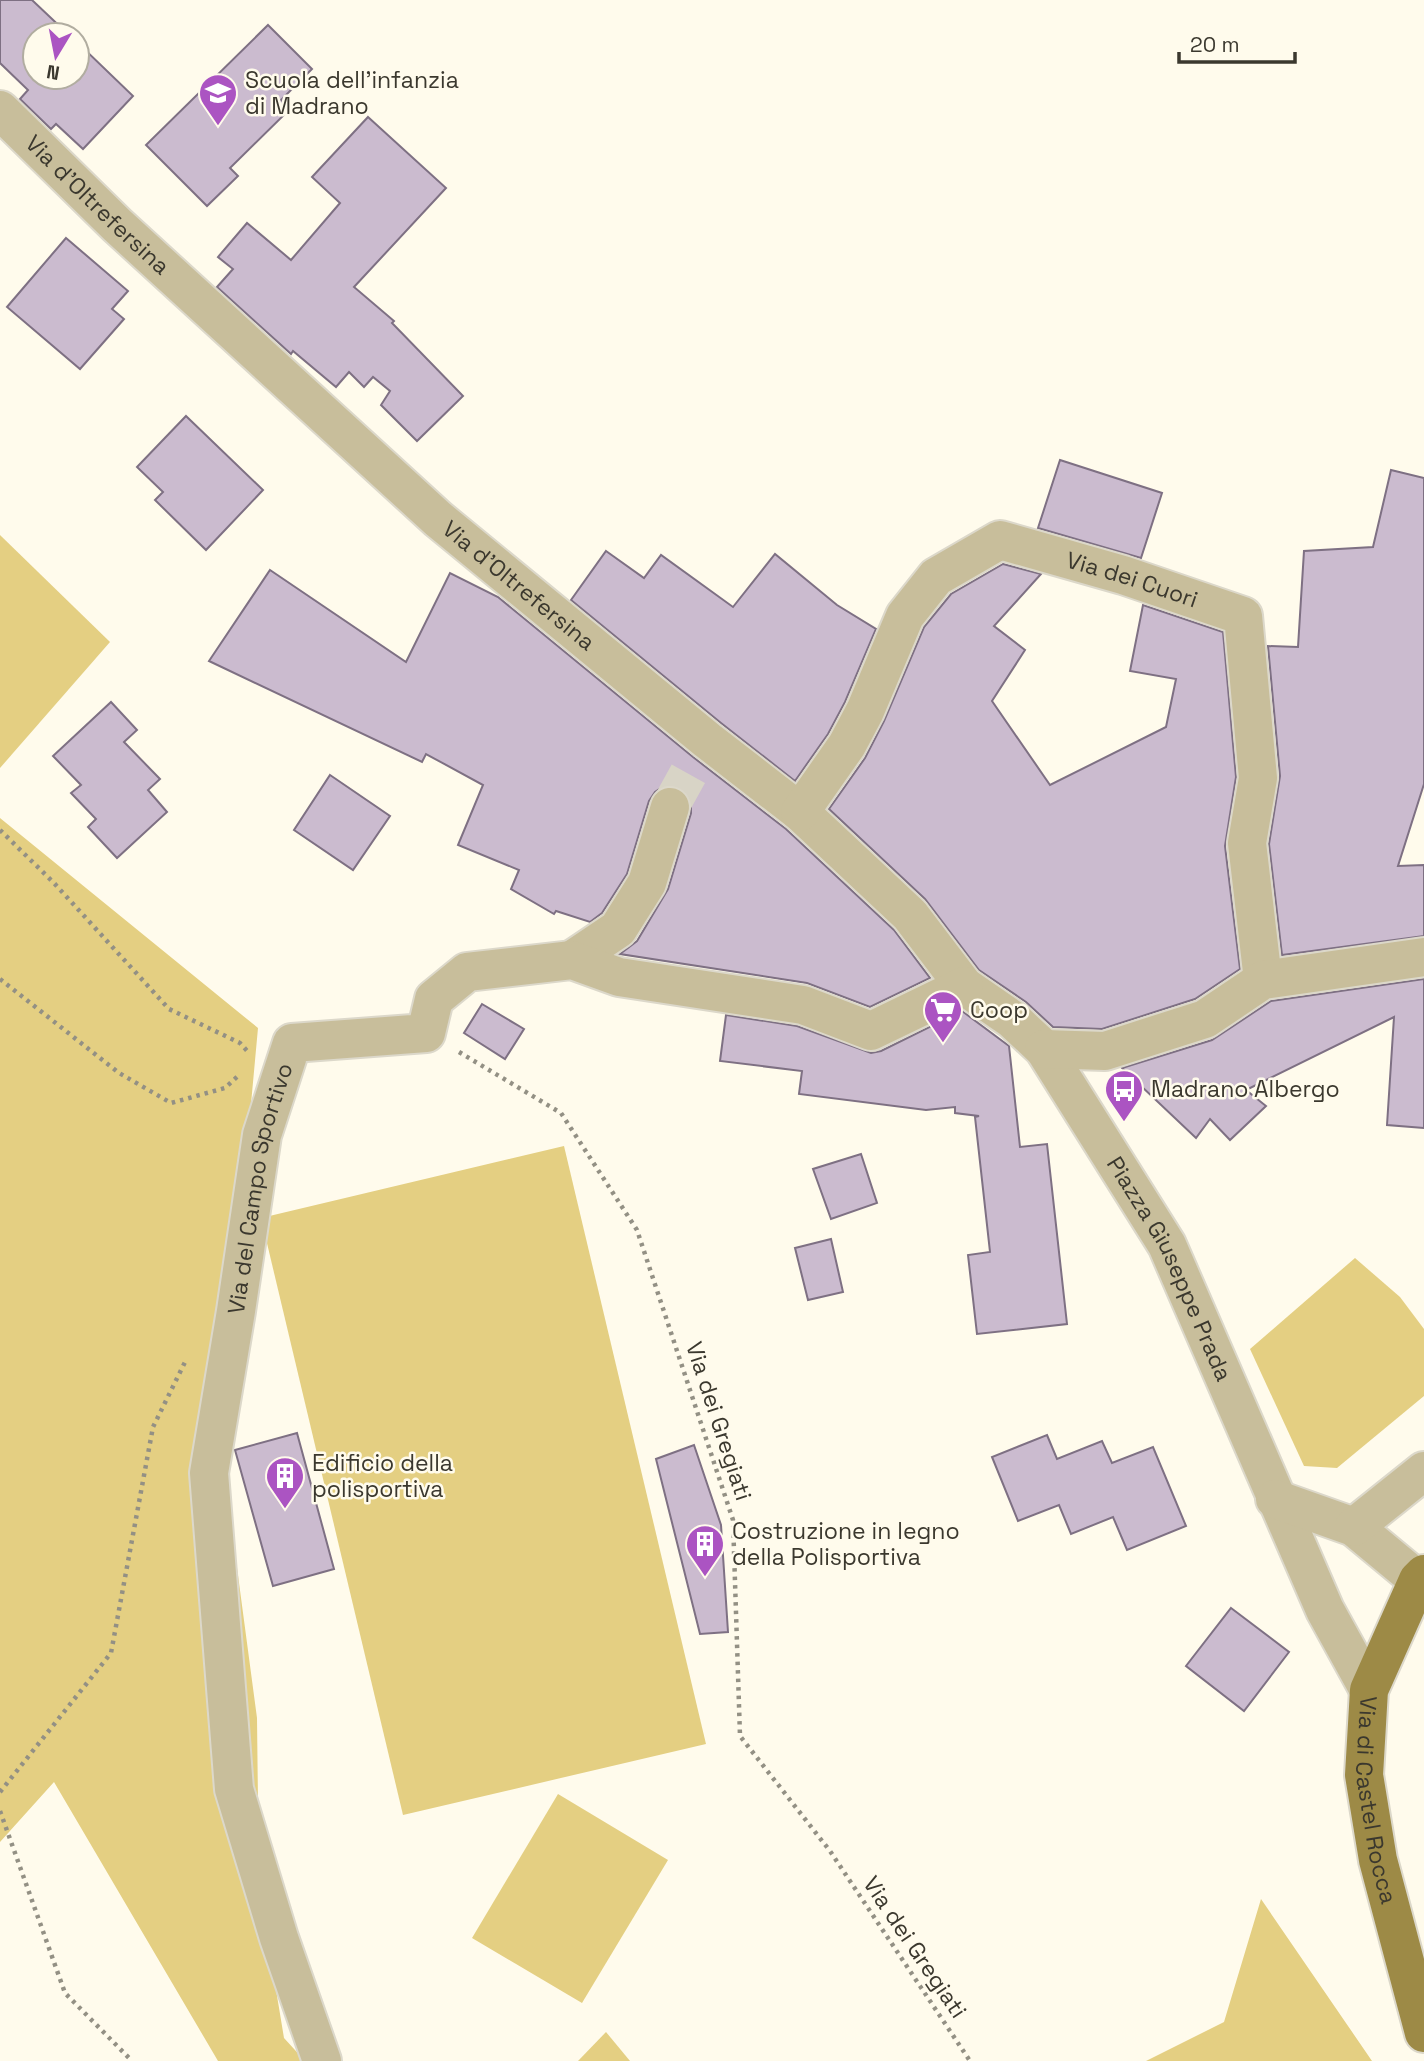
<svg xmlns="http://www.w3.org/2000/svg" width="1424" height="2061" font-family="'Space Grotesk',sans-serif">
	<style>
		.green { fill: #e4cf82 }
		.building { fill: #cbbbcf; stroke: #7e7083; stroke-width: 2 }
		.lines { fill: none; stroke-linecap: round; stroke-linejoin: round }
		.minor-tunnel { stroke: #d8d4c6; stroke-width: 38; stroke-dasharray: 38 19; stroke-linecap: butt }
		.minor-casing { stroke: #dcd8ca; stroke-width: 42 }
		.major-casing { stroke: #dcd8ca; stroke-width: 42 }
		.path { stroke: #939084; stroke-width: 4.5; stroke-dasharray: 3.5 5; stroke-linecap: butt }
		.minor { stroke: #c8be9b; stroke-width: 38 }
		.major { stroke: #9d8a46; stroke-width: 38 }
		.labels { text-anchor: middle; stroke-width: 5; stroke-linejoin: round; paint-order: stroke }
		.poi-label { font-size: 23px; fill: #3b382e; stroke: #fffbec; text-anchor: start }
		.street-label { font-size: 23px; fill: #3b382e; stroke: #fffbec }
	</style>
	<rect width="100%" height="100%" fill="#fffbec"/>
	<!-- green -->
	<g class="green">
		<polygon points="0,535 110,642 0,768"/>
		<polygon points="0,818 258,1028 220,1440 257,1718 259,1887 284,2038 305,2061 218,2061 54,1782 0,1842"/>
		<polygon points="564,1146 706,1744 403,1815 261,1218"/>
		<polygon points="1355,1258 1400,1297 1424,1329 1424,1396 1337,1468 1304,1466 1250,1349"/>
		<polygon points="558,1794 668,1860 582,2003 472,1938"/>
		<polygon points="1261,1899 1372,2061 1146,2061 1224,2022"/>
		<polygon points="606,2032 630,2061 578,2061"/>
	</g>
	<!-- building -->
	<g class="building">
		<polygon points="0,0 32,0 69,35 35,35 35,77 77,77 77,42 133,96 83,149 56,124 51,129 20,99 28,90 0,63"/>
		<polygon points="268,25 312,69 281,100 290,109 230,168 238,176 207,206 146,145"/>
		<polygon points="368,117 446,188 354,287 394,321 392,323 463,396 417,441 381,405 390,391 373,377 364,387 349,372 336,387 293,351 291,354 280,344 217,287 233,269 218,257 247,223 291,260 340,203 312,177"/>
		<polygon points="66,238 128,291 112,309 124,319 80,369 7,307"/>
		<polygon points="186,416 263,490 206,550 155,500 163,492 137,467"/>
		<polygon points="1060,460 1162,493 1141,558 1038,528"/>
		<polygon points="1391,470 1424,478 1424,784 1398,866 1424,865 1424,936 1282,955 1269,844 1280,776 1268,646 1298,647 1304,551 1373,547"/>
		<polygon points="606,551 644,578 661,555 733,607 775,554 837,605 876,629 845,702 828,734 795,781 721,723 571,600"/>
		<polygon points="1003,564 1041,574 994,626 1025,650 992,701 1050,785 1166,727 1176,679 1130,671 1143,605 1223,632 1236,777 1225,846 1240,969 1195,999 1102,1029 1053,1027 1026,1002 979,970 925,899 829,809 865,758 884,721 924,627 951,594"/>
		<polygon points="270,570 406,662 450,573 498,597 693,757 786,829 894,930 930,978 870,1007 807,983 620,954 637,941 668,889 691,813 691,803 686,793 676,786 664,786 655,792 649,801 627,874 602,913 590,922 556,911 554,914 511,889 519,870 458,845 483,785 426,754 422,762 209,661"/>
		<polygon points="111,702 137,730 124,742 160,779 148,790 167,812 117,858 88,827 96,819 71,793 81,785 53,756"/>
		<polygon points="330,775 390,816 353,870 294,830"/>
		<polygon points="1424,979 1424,1128 1387,1125 1394,1017 1246,1090 1266,1106 1230,1140 1210,1119 1196,1138 1122,1068 1212,1040 1271,1001"/>
		<polygon points="482,1004 524,1029 505,1059 464,1033"/>
		<polygon points="962,1011 1009,1046 1020,1147 1047,1144 1067,1324 977,1334 968,1255 990,1252 975,1117 979,1116 955,1113 955,1107 926,1110 799,1094 802,1071 720,1061 726,1015 797,1026 871,1053 881,1051"/>
		<polygon points="861,1154 877,1203 831,1219 813,1169"/>
		<polygon points="831,1239 843,1292 808,1300 795,1248"/>
		<polygon points="297,1433 334,1569 273,1586 235,1450"/>
		<polygon points="1047,1435 1057,1459 1102,1441 1112,1463 1153,1447 1186,1526 1127,1550 1113,1517 1071,1534 1059,1505 1018,1521 992,1457"/>
		<polygon points="694,1445 721,1525 728,1632 700,1634 656,1459"/>
		<polygon points="1231,1608 1289,1652 1244,1711 1186,1666"/>
	</g>
	<g class="lines">
		<!-- minor-tunnel -->
		<polyline class="minor-tunnel" points="670,807 697,758"/>
		<defs>
			<g id="minor">
				<path id="s1" d="M0 110 117 225 438 519 707 740 800 812 910 915 964 986 1013 1020 1044 1049 1167 1245 1325 1610 1369 1690"/>
				<path id="s2" d="M800 812 847 745 865 711 905 616 936 577 1000 540 1123 575 1243 616 1258 778 1247 843 1263 980"/>
				<polyline points="572,960 618,929 647,883 670,807"/>
				<polyline points="1044,1049 1105,1051 1205,1019 1263,980 1424,957"/>
				<polyline points="1275,1499 1354,1527 1418,1580"/>
				<polyline points="1354,1527 1424,1471"/>
				<path id="s3" d="M322 2061 279 1938 234 1789 209 1473 236 1311 262 1135 292 1043 426 1033 434 999 467 972 572 960 619 977 803 1005 871 1031 964 986"/>
			</g>
			<g id="major">
				<path id="s4" d="M1424 1574 1418 1580 1369 1690 1364 1775 1378 1860 1424 2033"/>
			</g>
		</defs>
		<!-- minor casing -->
		<use href="#minor" class="minor-casing"/>
		<!-- major casing -->
		<use href="#major" class="major-casing"/>
		<!-- path -->
		<g class="path">
			<polyline points="0,830 54,883 169,1009 240,1043 249,1053"/>
			<polyline points="0,979 119,1073 171,1103 225,1088 239,1075"/>
			<polyline points="459,1052 561,1113 637,1230 733,1520 740,1736 830,1851 970,2061"/>
			<polyline points="0,1792 111,1653 153,1427 186,1360"/>
			<polyline points="0,1811 65,1993 132,2061"/>
		</g>
		<!-- minor -->
		<use href="#minor" class="minor"/>
		<!-- major -->
		<use href="#major" class="major"/>
	</g>
	<!-- icons -->
	<defs>
		<symbol id="school-pin" viewBox="-11 -11 22 30"><path d="M0 17L-7.5 6A9.5 9.5 0 1 1 7.5 6Z" fill="#ab54c2" stroke="#fffbec"/><path d="M0-5L7-2L0 1L-7-2ZM-4 1L0 2.5L4 1V4Q0 6-4 4Z" fill="#fff"/></symbol>
		<symbol id="supermarket-pin" viewBox="-11 -11 22 30"><path d="M0 17L-7.5 6A9.5 9.5 0 1 1 7.5 6Z" fill="#ab54c2" stroke="#fffbec"/><path d="M-6-5.5h2.5l.6 2H6L4.5 2H-2.5L-4.4-4H-6ZM-1.5 3.2a1.3 1.3 0 1 0 .1 0ZM3 3.2a1.3 1.3 0 1 0 .1 0Z" fill="#fff"/></symbol>
		<symbol id="bus-pin" viewBox="-11 -11 22 30"><path d="M0 17L-7.5 6A9.5 9.5 0 1 1 7.5 6Z" fill="#ab54c2" stroke="#fffbec"/><path d="M-5-6H5V4H4V6H2V4H-2V6H-4V4H-5ZM-3.5-4V0h7V-4ZM-3.5 1.2v1.5H-2V1.2ZM2 1.2v1.5H3.5V1.2Z" fill="#fff"/></symbol>
		<symbol id="building-pin" viewBox="-11 -11 22 30"><path d="M0 17L-7.5 6A9.5 9.5 0 1 1 7.5 6Z" fill="#ab54c2" stroke="#fffbec"/><path d="M-4-6H4V6H1V3H-1V6H-4ZM-2.5-4.3h1.7v1.8h-1.7ZM.8-4.3h1.7v1.8H.8ZM-2.5-1h1.7V.8h-1.7ZM.8-1h1.7V.8H.8Z" fill="#fff"/></symbol>
	</defs>
	<g fill-rule="evenodd">
		<use href="#school-pin" x="196" y="71" width="44" height="60"/>
		<use href="#supermarket-pin" x="921" y="988" width="44" height="60"/>
		<use href="#bus-pin" x="1102" y="1067" width="44" height="60"/>
		<use href="#building-pin" x="263" y="1454" width="44" height="60"/>
		<use href="#building-pin" x="683" y="1522" width="44" height="60"/>
	</g>
	<g class="labels">
		<!-- poi labels -->
		<g class="poi-label">
			<text x="245" y="88">Scuola dell'infanzia<tspan x="245" dy="26">di Madrano</tspan></text>
			<text x="970" y="1018">Coop</text>
			<text x="1151" y="1097">Madrano Albergo</text>
			<text x="312" y="1471">Edificio della<tspan x="312" dy="26">polisportiva</tspan></text>
			<text x="732" y="1539">Costruzione in legno<tspan x="732" dy="26">della Polisportiva</tspan></text>
		</g>
		<!-- street labels -->
		<g class="street-label">
			<text dy="8" stroke="none"><textPath href="#s1" startOffset="136">Via d'Oltrefersina</textPath></text>
			<text dy="8" stroke="none"><textPath href="#s2" startOffset="485">Via dei Cuori</textPath></text>
			<text dy="8" stroke="none"><textPath href="#s1" startOffset="704">Via d'Oltrefersina</textPath></text>
			<text dy="8" stroke="none"><textPath href="#s3" startOffset="892">Via del Campo Sportivo</textPath></text>
			<text dy="8" stroke="none"><textPath href="#s1" startOffset="1661">Piazza Giuseppe Prada</textPath></text>
			<text transform="translate(719 1421) rotate(72)" y="8">Via dei Gregiati</text>
			<text dy="8" stroke="none"><textPath href="#s4" startOffset="240">Via di Castel Rocca</textPath></text>
			<text transform="translate(915 1947) rotate(56)" y="8">Via dei Gregiati</text>
		</g>
	</g>
	<!-- north arrow -->
	<g transform="translate(56 56) rotate(190)"><circle r="33" fill="#fffbec" stroke="#b1ada0" stroke-width="2"/>
	<path d="M0-5L12 26L0 18L-12 26Z" fill="#ab54c2"/>
	<text y="-10" font-size="19" font-weight="bold" text-anchor="middle" fill="#3b382e">N</text>
	</g>
	<!-- scale -->
	<path d="M1179 52v10h116v-10" fill="none" stroke="#3b382e" stroke-width="3.5"/>
	<text x="1190" y="52" font-size="21" fill="#3b382e" stroke="#fffbec" stroke-width="5" paint-order="stroke">20 m</text>
</svg>
